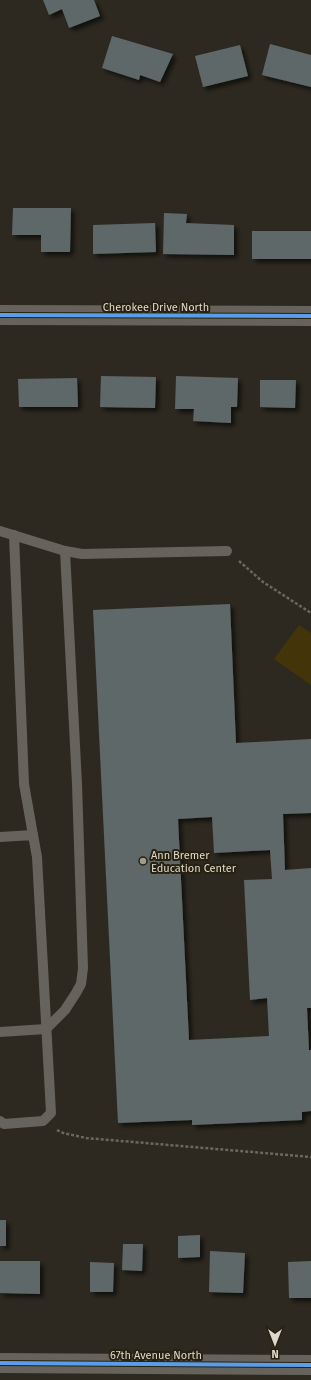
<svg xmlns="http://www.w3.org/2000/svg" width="311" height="1380" font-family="'Fira Sans',sans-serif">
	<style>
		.green { fill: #43340a }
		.building { fill: #5e6869; fill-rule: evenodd; filter: url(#shadow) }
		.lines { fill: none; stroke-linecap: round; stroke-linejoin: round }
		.path { stroke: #6a6761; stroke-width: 2.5; stroke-dasharray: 3 2; stroke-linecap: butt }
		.service { stroke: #66635c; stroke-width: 10 }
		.minor { stroke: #66635c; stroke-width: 20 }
		.cycleway-casing { stroke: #282111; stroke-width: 6 }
		.cycleway { stroke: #5a9eea; stroke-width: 4 }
		.poi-dot { fill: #9f9b90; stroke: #282111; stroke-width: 1.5 }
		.labels { text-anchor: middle; stroke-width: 4; stroke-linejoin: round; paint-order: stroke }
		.street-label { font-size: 11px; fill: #dcd8cd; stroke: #282111 }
		.poi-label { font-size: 11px; fill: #dcd8cd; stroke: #282111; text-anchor: start }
	</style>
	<defs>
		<filter id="shadow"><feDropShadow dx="3.5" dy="3.5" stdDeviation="2" flood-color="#0009"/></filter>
	</defs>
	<rect width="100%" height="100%" fill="#2d2920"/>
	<!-- green -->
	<polygon class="green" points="299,625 311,633 311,685 274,659"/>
	<!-- building -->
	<g class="building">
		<polygon points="43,0 94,0 100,16 69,28 62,9 49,15"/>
		<polygon points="112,36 173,54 160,82 140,75 139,80 102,68"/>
		<polygon points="270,44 311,55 311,87 262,75"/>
		<polygon points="240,45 248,76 203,87 195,56"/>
		<polygon points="13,208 71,208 70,252 41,252 41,235 12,235"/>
		<polygon points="164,213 187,214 186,223 234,225 234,255 163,254"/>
		<polygon points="155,223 156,252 93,254 93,225"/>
		<rect x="252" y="231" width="59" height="28"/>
		<polygon points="101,376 156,377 155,408 100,407"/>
		<polygon points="176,376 238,378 237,407 231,407 231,423 193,421 194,409 175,409"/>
		<polygon points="77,378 78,407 19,407 18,379"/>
		<polygon points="260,380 296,380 295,408 260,407"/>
		<path d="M230 604 236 743 311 739V813L283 814 285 870 311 868V1008H307L309 1050H311V1111L302 1112V1120L192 1125V1120L118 1123 93 610ZM212 817 214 853 270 850 272 879 244 880 250 1000 267 998 269 1036 189 1040 178 819Z"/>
		<rect x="0" y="1220" width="6" height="26"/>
		<polygon points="200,1235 200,1257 178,1258 178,1236"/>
		<polygon points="123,1244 143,1244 142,1271 122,1270"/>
		<polygon points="210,1251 245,1253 243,1293 209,1292"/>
		<polygon points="0,1261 40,1261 40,1294 0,1293"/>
		<polygon points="311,1261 311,1298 289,1298 288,1262"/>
		<polygon points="90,1262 114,1263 113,1292 90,1292"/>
	</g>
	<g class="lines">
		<!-- path -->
		<g class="path">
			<polyline points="239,561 263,582 311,613"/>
			<polyline points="57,1130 63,1133 86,1138 311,1157"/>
		</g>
		<!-- service -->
		<g class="service">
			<polyline points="0,531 65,551 82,554 227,551"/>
			<polyline points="14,535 24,784 33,835"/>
			<polyline points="0,837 33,835 37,857 51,1113 43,1121 4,1124 0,1121"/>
			<polyline points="0,1032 46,1029 65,1010 76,993 81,984 83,968 77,784 65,551"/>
		</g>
		<!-- minor -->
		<g class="minor">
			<polyline points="0,315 311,316"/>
			<polyline points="0,1363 311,1365"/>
		</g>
		<defs>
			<g id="cycleway">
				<polyline points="0,315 311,316"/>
				<polyline points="0,1363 311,1365"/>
			</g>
		</defs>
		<!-- cycleway casing -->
		<use href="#cycleway" class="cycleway-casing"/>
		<!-- cycleway -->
		<use href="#cycleway" class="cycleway"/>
	</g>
	<!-- markers -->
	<circle class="poi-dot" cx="143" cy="861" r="4"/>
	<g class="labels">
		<!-- street labels -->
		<g class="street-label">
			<text x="156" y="311">Cherokee Drive North</text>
			<text x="156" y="1359">67th Avenue North</text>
		</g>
		<!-- poi labels -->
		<g class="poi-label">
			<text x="151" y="859">Ann Bremer<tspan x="151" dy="13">Education Center</tspan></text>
		</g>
	</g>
	<!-- north arrow -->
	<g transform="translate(275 1344) rotate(180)" stroke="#282111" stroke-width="3" paint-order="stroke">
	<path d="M0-3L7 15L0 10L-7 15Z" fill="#dcd8cd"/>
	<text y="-6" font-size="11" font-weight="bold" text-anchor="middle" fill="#dcd8cd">N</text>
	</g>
</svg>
